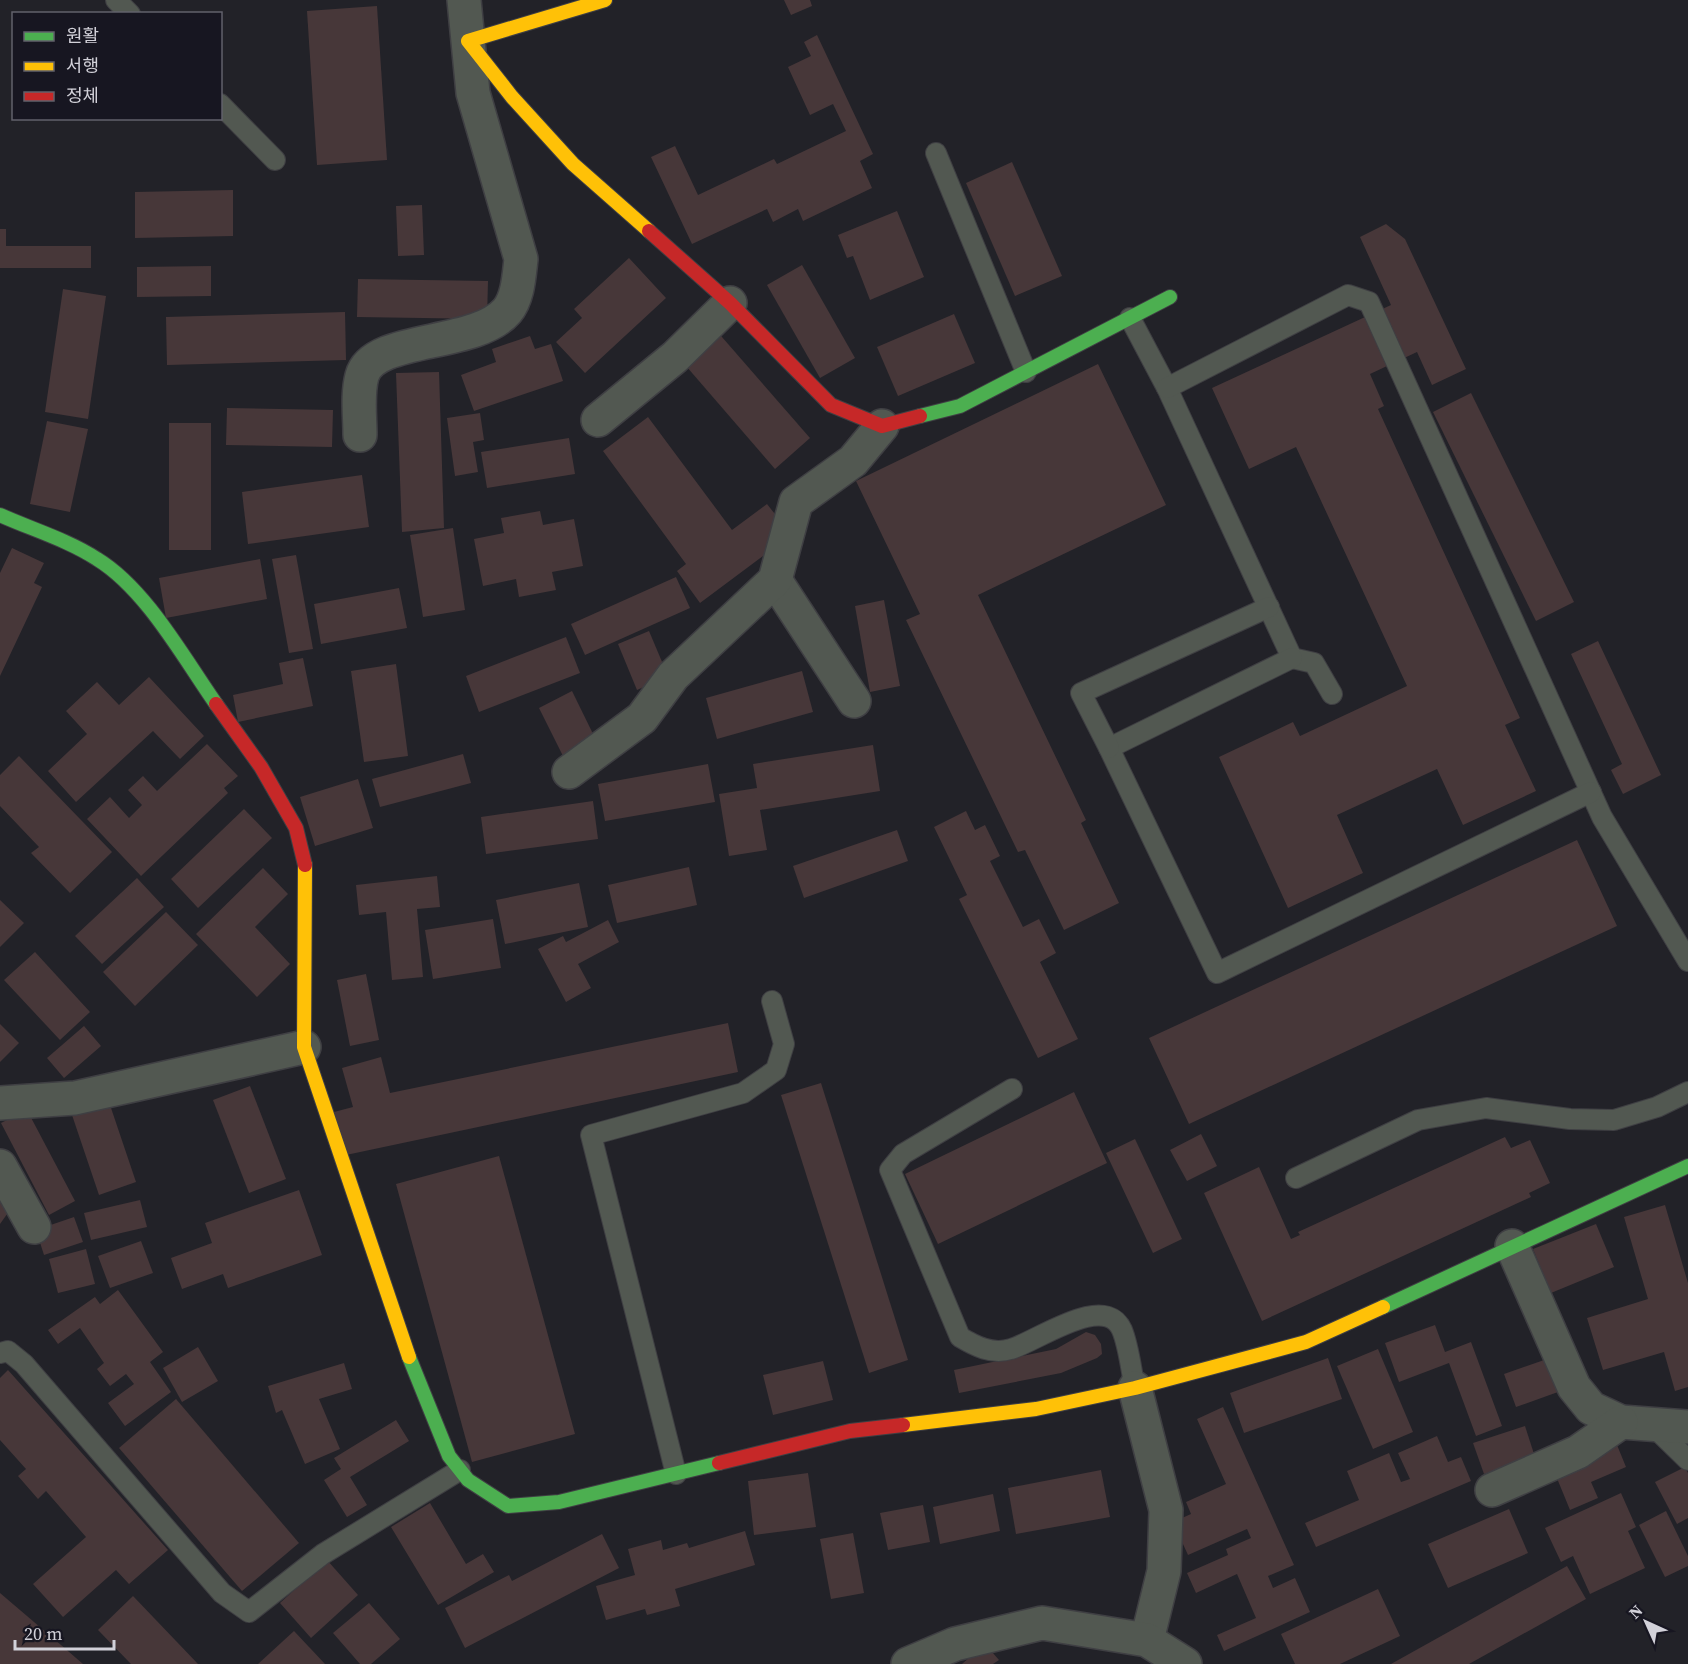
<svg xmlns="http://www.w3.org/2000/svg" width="1688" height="1664" font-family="'Source Serif 4','Noto Sans KR',serif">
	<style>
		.building { fill: #473739 }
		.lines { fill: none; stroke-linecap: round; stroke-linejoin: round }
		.lane-casing { stroke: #3f3f43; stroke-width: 22 }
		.street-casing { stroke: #3f3f43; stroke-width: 36 }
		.fast-casing { stroke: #3f3f43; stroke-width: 16 }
		.slow-casing { stroke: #3f3f43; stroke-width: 16 }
		.jam-casing { stroke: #3f3f43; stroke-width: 16 }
		.lane { stroke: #525851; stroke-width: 20 }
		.street { stroke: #525851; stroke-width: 33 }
		.fast { stroke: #4caf50; stroke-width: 14 }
		.slow { stroke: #ffc107; stroke-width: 14 }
		.jam { stroke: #c62828; stroke-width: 14 }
	</style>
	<rect width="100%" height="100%" fill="#222228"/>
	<!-- building -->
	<g class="building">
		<polygon points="784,0 810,0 812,6 791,15"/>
		<polygon points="377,6 387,160 317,165 307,11"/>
		<polygon points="817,35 873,154 860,161 872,188 803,221 798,209 773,222 767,209 692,244 651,157 675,146 698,195 774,159 777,164 846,131 833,104 810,115 788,67 811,56 804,42"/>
		<polygon points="1012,162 1062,276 1015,296 966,183"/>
		<polygon points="233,190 233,236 135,238 135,192"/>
		<polygon points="422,205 424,255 398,256 396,206"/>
		<polygon points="897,211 924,277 870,300 853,256 847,258 838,235"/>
		<polygon points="1386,224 1405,239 1466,369 1432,385 1417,352 1370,374 1384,406 1378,409 1520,718 1505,725 1536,791 1463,825 1437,769 1337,815 1363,873 1288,908 1219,757 1293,722 1300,736 1407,686 1296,447 1249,469 1212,388 1391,305 1360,237"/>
		<polygon points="0,229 6,229 6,246 91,246 91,268 0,268"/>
		<polygon points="629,258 666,298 585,373 556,342 582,318 574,309"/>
		<polygon points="802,265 855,358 820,378 767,285"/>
		<polygon points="211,266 211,296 137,297 137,267"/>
		<polygon points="358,279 488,281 487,319 357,317"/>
		<polygon points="63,289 106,296 88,419 45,412"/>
		<polygon points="345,312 346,360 167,365 166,317"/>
		<polygon points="954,314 975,363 898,396 877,347"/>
		<polygon points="715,329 810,438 775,469 680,359"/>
		<polygon points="530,336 535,349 551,344 563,381 474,411 461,375 496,362 492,349"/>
		<polygon points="1098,364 1166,505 978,595 1086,820 1081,823 1119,903 1064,930 1025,850 1018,852 906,620 920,614 856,481"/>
		<polygon points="439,372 444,528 402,532 396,373"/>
		<polygon points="1471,393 1574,602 1536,621 1433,412"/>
		<polygon points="227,408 333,410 332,447 226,445"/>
		<polygon points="480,413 484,440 473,442 478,472 455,476 447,418"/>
		<polygon points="648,417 732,530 767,504 778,518 771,550 700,603 677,571 686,564 603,451"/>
		<polygon points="47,421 88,429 70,512 30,504"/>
		<rect x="169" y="423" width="42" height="127"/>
		<polygon points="569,438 575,474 487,488 481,452"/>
		<polygon points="362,475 369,527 248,544 242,492"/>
		<polygon points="540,511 543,525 574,519 583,566 552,572 556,590 519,597 516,579 483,586 474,539 504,533 501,518"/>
		<polygon points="453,528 465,610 423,617 410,535"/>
		<polygon points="12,548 44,563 34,583 42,587 0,676 0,573"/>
		<polygon points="296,555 313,649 289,653 272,559"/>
		<polygon points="260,559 267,599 166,618 159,578"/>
		<polygon points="676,577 690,608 585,655 571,624"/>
		<polygon points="399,588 407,628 321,644 314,604"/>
		<polygon points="884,600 900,686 870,692 855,606"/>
		<polygon points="649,631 668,676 637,690 618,644"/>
		<polygon points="566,637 580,673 479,712 466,676"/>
		<polygon points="1598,641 1661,775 1623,794 1611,770 1622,764 1571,654"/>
		<polygon points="303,658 313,706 238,722 233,695 283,684 279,663"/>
		<polygon points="396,664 408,756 364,762 351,671"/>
		<polygon points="802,671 813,712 717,739 706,698"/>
		<polygon points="149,677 204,736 180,759 153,731 76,802 48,771 87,734 66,711 97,682 119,705"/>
		<polygon points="572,691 596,740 563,756 539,708"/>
		<polygon points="207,744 238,776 224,788 228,793 141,876 87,819 110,797 129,818 142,805 128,790 143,776 157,791"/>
		<polygon points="873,745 880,791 760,810 767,850 729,856 719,794 757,788 753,764"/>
		<polygon points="463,754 471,783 380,807 372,779"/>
		<polygon points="19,756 112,852 70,893 31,853 39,847 0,806 0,775"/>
		<polygon points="708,764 715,802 605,821 598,784"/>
		<polygon points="358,779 373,828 315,846 300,797"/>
		<polygon points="593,801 598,839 486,854 481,817"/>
		<polygon points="244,809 272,838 198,908 171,879"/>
		<polygon points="966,811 975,830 985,825 1000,856 990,861 1023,927 1039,919 1056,953 1040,962 1078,1039 1038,1058 959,899 967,895 934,827"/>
		<polygon points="897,830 908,861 804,898 793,866"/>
		<polygon points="1577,840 1617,926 1189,1124 1149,1038"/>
		<polygon points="689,867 697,905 617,923 608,885"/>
		<polygon points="263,868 288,894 255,927 290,964 257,997 196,934"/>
		<polygon points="437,876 440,907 417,909 423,977 392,980 386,912 359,915 356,885"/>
		<polygon points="137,878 164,907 102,964 75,936"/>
		<polygon points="579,883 588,927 505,944 496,900"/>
		<polygon points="0,900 24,923 0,947"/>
		<polygon points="166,912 198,945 135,1006 103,972"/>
		<polygon points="493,919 501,968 433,979 425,930"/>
		<polygon points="608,920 619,942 578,964 591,988 566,1002 538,949 563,936 566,942"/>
		<polygon points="35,952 90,1012 60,1040 4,980"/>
		<polygon points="366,974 379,1040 350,1046 337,980"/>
		<polygon points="728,1023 738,1072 346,1155 334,1112 353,1107 342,1068 381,1057 390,1093"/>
		<polygon points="0,1024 19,1043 0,1062"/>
		<polygon points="84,1026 101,1046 64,1078 47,1058"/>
		<polygon points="821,1083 908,1360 869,1373 781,1095"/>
		<polygon points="250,1086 286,1179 249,1193 213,1100"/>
		<polygon points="1074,1092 1107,1163 938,1244 905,1174"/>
		<polygon points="109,1102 136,1182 99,1195 72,1115"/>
		<polygon points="27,1110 75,1201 49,1215 1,1123"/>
		<polygon points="1201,1134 1217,1166 1187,1181 1170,1150"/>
		<polygon points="1505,1137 1511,1148 1530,1140 1550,1183 1529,1193 1531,1197 1262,1321 1204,1193 1259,1167 1291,1239 1300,1235 1298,1232"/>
		<polygon points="1135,1139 1182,1239 1153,1253 1106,1153"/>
		<polygon points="499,1156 575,1434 472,1462 396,1184"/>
		<polygon points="299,1190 322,1255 228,1288 223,1274 182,1289 171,1258 212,1243 205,1223"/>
		<polygon points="0,1192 15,1203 0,1224"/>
		<polygon points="140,1200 147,1227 91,1240 84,1213"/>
		<polygon points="1665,1205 1688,1283 1688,1387 1675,1391 1664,1352 1603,1370 1587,1318 1648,1299 1624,1217"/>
		<polygon points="74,1217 83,1242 44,1255 36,1230"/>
		<polygon points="1596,1224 1614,1267 1551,1293 1533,1249"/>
		<polygon points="141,1241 153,1273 110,1288 98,1256"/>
		<polygon points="86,1249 95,1284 58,1293 49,1259"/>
		<polygon points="118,1290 163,1352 150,1362 171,1392 125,1426 108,1403 134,1384 126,1374 110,1386 97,1369 104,1363 80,1328 58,1344 48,1330 95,1297 100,1304"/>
		<polygon points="1435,1325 1445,1352 1471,1342 1502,1426 1476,1436 1449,1363 1399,1382 1385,1343"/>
		<polygon points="1086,1332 1095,1335 1101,1344 1102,1354 1097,1358 1061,1373 959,1393 954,1370 1056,1349"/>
		<polygon points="198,1347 218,1381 182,1402 163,1368"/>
		<polygon points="1378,1349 1413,1432 1373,1449 1337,1366"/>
		<polygon points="1328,1358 1342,1399 1244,1433 1230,1393"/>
		<polygon points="1547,1359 1558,1392 1516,1407 1504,1374"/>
		<polygon points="823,1361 833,1400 773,1415 763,1375"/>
		<polygon points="344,1363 352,1389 319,1399 340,1449 305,1464 282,1410 276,1413 268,1386"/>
		<polygon points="8,1370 168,1550 129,1584 116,1570 63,1617 33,1584 86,1537 46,1491 38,1499 18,1476 26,1469 0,1440 0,1378"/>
		<polygon points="176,1399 299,1543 242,1591 119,1448"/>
		<polygon points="1223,1407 1294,1565 1268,1576 1273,1588 1295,1578 1310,1612 1224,1651 1217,1635 1256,1618 1237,1574 1196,1593 1187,1573 1228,1555 1226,1549 1251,1538 1247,1529 1188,1555 1173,1522 1191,1514 1186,1502 1226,1484 1197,1419"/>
		<polygon points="396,1420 409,1441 350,1477 367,1505 347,1517 324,1480 341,1469 334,1458"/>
		<polygon points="1525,1426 1535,1457 1484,1474 1473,1443"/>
		<polygon points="1437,1436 1448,1462 1461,1457 1471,1481 1316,1547 1305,1523 1359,1500 1347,1471 1389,1453 1401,1482 1410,1479 1398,1453"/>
		<polygon points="1617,1445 1626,1467 1591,1482 1598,1498 1570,1510 1554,1471"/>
		<polygon points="1685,1467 1688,1473 1688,1518 1677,1524 1655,1482"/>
		<polygon points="1101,1470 1110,1517 1016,1534 1008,1488"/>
		<polygon points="808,1473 816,1527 754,1535 748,1481"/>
		<polygon points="1621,1493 1636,1527 1628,1531 1645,1568 1590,1594 1573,1556 1561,1562 1545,1528"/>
		<polygon points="993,1494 1000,1531 940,1544 933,1507"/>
		<polygon points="430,1503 466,1564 483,1554 494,1572 438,1605 391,1527"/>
		<polygon points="923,1505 930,1542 888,1550 880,1513"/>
		<polygon points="1509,1509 1528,1553 1448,1588 1428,1544"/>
		<polygon points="1666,1511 1688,1556 1688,1566 1665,1577 1639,1525"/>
		<polygon points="745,1531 755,1565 675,1589 680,1606 647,1615 645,1609 606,1620 596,1586 635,1575 628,1549 661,1540 663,1550 687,1543 689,1548"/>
		<polygon points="853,1533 864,1593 831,1599 820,1539"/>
		<polygon points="602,1534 619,1568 465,1648 445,1608 509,1575 512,1581"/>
		<polygon points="327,1560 358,1595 311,1638 280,1603"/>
		<polygon points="1567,1566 1586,1599 1469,1664 1391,1664"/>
		<polygon points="1378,1589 1400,1636 1340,1664 1295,1664 1281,1634"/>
		<polygon points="0,1593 61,1645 83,1664 0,1664"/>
		<polygon points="133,1596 198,1664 131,1664 98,1630"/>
		<polygon points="369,1603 400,1639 371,1664 360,1664 333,1633"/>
		<polygon points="294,1631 325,1664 258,1664"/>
		<polygon points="985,1644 999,1660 993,1664 962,1664"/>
	</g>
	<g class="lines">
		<defs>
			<g id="lane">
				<polyline points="116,0 130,14"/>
				<polyline points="220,104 275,160"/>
				<polyline points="936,153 1026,372"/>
				<polyline points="1130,318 1167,388 1292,658 1314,663 1332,694"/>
				<polyline points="1167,388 1348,295 1369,302 1602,817 1688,961"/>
				<polyline points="1292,658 1109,748 1217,973 1591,792"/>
				<polyline points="1109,748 1081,693 1269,607"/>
				<path d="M1012 1089 903 1154 890 1170 960 1337C975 1346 992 1355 1011 1349 1036 1342 1105 1291 1122 1330 1129 1347 1131 1370 1135 1388"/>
				<polyline points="1296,1178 1418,1120 1486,1108 1570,1119 1614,1120 1657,1107 1688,1092"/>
				<polyline points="0,1353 8,1351 24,1364 222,1593 249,1612 323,1554 460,1470"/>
				<polyline points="1652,1425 1688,1460"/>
				<polyline points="676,1474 591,1135 743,1093 776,1070 784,1044 772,1001"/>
			</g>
			<g id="street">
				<polyline points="598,420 675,357 730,303"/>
				<path d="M360 435C360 417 357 394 362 376 373 335 475 348 507 311 518 298 519 276 521 259L473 93 464 0"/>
				<polyline points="775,580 854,701"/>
				<polyline points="569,772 642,718 673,676 775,580 796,502 853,461 882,426"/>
				<polyline points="0,1103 75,1098 304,1047"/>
				<polyline points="0,1166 34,1227"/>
				<polyline points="1512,1246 1574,1387 1591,1408 1621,1422 1688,1427"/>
				<polyline points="1135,1388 1166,1510 1164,1571 1147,1640"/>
				<polyline points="1492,1490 1578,1452 1621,1422"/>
				<polyline points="908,1664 955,1644 1042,1623 1147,1640 1185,1664"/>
			</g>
			<g id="fast">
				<polyline points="920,416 960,406 1170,297"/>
				<path d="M0 515C31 529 68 540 97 559 146 589 183 657 216 704"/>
				<polyline points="1383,1307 1688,1166"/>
				<polyline points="409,1357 449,1456 468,1480 508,1506 559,1502 719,1463"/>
			</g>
			<g id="slow">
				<polyline points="605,0 468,41 512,97 573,164 649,231"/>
				<polyline points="305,865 304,1047 409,1357"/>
				<polyline points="903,1425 1036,1409 1135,1388 1306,1342 1383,1307"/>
			</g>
			<g id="jam">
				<polyline points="649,231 730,303 831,405 882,426 920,416"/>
				<polyline points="216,704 261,767 296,828 305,865"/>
				<polyline points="719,1463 850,1431 903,1425"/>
			</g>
		</defs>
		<!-- lane casing -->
		<use href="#lane" class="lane-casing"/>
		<!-- street casing -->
		<use href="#street" class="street-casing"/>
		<!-- fast casing -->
		<use href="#fast" class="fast-casing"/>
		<!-- slow casing -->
		<use href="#slow" class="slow-casing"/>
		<!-- jam casing -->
		<use href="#jam" class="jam-casing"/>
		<!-- lane -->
		<use href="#lane" class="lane"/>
		<!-- street -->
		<use href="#street" class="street"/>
		<!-- fast -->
		<use href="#fast" class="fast"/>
		<!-- slow -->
		<use href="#slow" class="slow"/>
		<!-- jam -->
		<use href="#jam" class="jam"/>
	</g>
	<!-- legend -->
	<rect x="12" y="12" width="210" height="108" fill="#171621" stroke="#62616b" stroke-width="1.5"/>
	<rect x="24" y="32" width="30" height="9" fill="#4caf50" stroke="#62616b" stroke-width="1.5"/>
	<text x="66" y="42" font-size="18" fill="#d2d1d9">원활</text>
	<rect x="24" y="62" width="30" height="9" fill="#ffc107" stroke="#62616b" stroke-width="1.5"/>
	<text x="66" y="72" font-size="18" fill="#d2d1d9">서행</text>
	<rect x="24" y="92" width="30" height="9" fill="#c62828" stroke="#62616b" stroke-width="1.5"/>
	<text x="66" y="102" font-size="18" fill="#d2d1d9">정체</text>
	<!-- north arrow -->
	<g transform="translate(1646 1622) rotate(315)" stroke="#171621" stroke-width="4.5" paint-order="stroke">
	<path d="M0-4.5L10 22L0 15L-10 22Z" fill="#d2d1d9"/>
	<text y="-9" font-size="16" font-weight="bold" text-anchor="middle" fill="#d2d1d9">N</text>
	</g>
	<!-- scale -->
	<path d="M15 1640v9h99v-9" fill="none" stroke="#d2d1d9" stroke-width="3"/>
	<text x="24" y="1640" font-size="18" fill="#d2d1d9" stroke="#171621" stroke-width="4.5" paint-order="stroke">20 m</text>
</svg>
